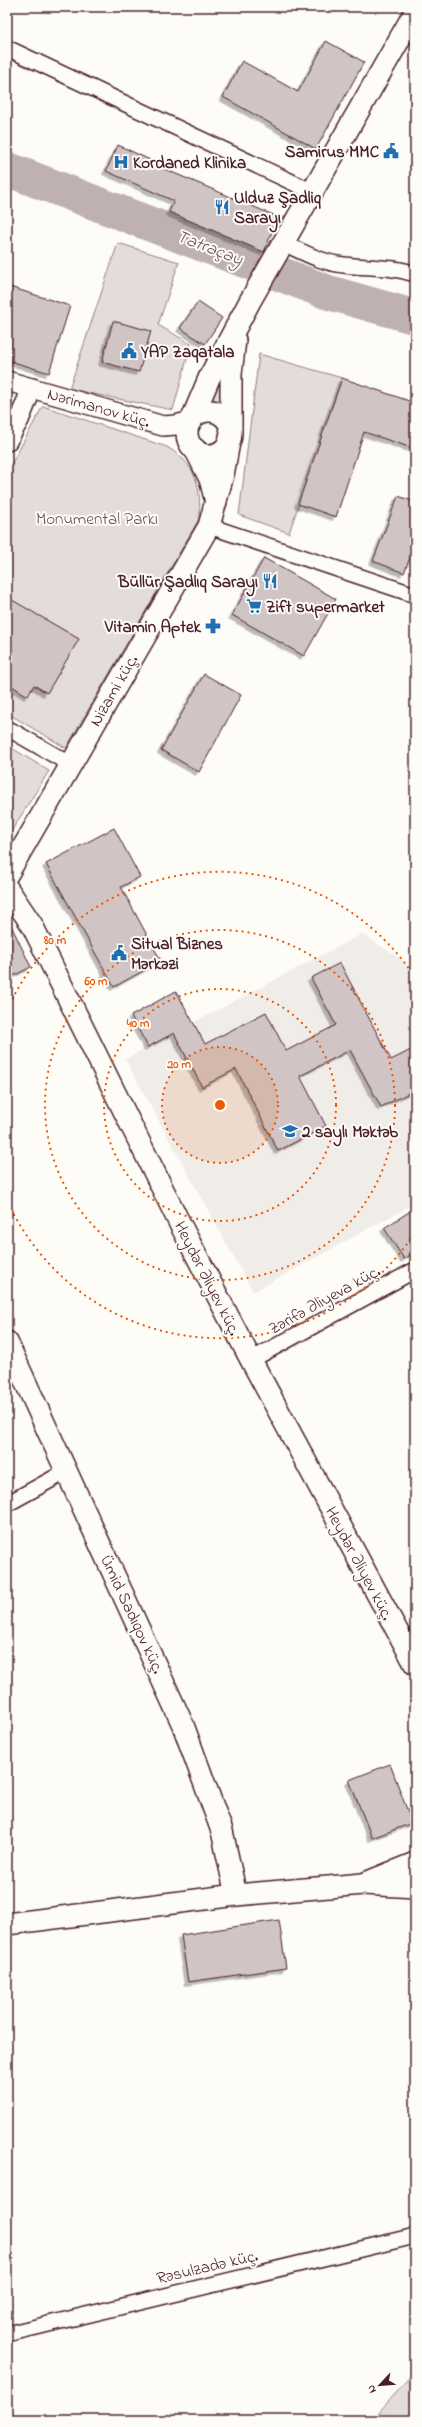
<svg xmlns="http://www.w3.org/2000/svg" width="422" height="2427" font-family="'Indie Flower',sans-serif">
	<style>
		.built { fill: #f0ece8 }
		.green { fill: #e3dcda; stroke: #967e82 }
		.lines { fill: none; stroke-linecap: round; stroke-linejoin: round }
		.river { stroke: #c0b1b1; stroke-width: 35 }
		.building { fill: #d0c5c4; stroke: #4a1f2b; filter: url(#shadow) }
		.minor-casing { stroke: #4a1f2b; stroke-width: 18 }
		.tertiary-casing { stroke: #4a1f2b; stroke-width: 22 }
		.secondary-casing { stroke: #4a1f2b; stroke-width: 24 }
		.minor { stroke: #fdfcf7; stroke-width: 15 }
		.tertiary { stroke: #fdfcf7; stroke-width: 19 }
		.secondary { stroke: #fdfcf7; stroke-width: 21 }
		.ring { fill: none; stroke: #e8590c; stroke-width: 2; stroke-dasharray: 2 4 }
		.labels { text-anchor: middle; stroke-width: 4; stroke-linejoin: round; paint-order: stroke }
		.poi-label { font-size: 17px; font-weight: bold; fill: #4a1f2b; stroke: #fdfcf7; text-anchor: start }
		.street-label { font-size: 17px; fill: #4a1f2b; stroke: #fdfcf7 }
		.park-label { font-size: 17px; fill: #704e57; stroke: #fdfcf7 }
		.water-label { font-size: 18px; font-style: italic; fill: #73525a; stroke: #fdfcf7 }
		.centre { fill: #e8590c; stroke: #fdfcf7; stroke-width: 2 }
		.ring-label { font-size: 12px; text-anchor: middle; font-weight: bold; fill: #e8590c; stroke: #fdfcf7; stroke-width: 4; stroke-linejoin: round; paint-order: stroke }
	</style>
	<defs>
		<filter id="shadow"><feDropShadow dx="-3.5" dy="3.5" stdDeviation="0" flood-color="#0004"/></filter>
	</defs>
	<rect width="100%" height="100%" fill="#fdfcf7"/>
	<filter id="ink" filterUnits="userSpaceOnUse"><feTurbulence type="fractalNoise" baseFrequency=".025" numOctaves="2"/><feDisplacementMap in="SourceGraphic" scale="8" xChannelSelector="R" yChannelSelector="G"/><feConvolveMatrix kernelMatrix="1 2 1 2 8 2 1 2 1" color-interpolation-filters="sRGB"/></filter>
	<g filter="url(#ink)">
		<!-- built -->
		<polygon class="built" points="362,934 415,968 415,1203 253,1292 125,1059"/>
		<!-- green -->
		<g class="green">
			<polygon points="118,243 179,262 158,325 191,344 173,410 69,389"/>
			<polygon points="259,354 342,378 289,533 239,515"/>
			<polygon points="224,365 220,407 209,405"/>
			<path d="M43 406 167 447C196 464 202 487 199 519L66 748 7 713V472Z"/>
			<polygon points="7,745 49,771 7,838"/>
			<polygon points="415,2372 415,2420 388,2420 378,2413"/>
		</g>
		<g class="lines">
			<!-- river -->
			<polyline class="river" points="7,169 327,292 415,317"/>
		</g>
		<!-- building -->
		<g class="building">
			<polygon points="326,41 364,62 316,149 223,97 242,61 298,92"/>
			<polygon points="118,145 163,166 162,168 278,217 264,252 169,212 174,201 106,171"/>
			<polygon points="7,286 70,306 49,373 7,360"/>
			<polygon points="198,302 222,318 205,344 180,328"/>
			<polygon points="113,321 151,331 139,372 102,362"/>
			<polygon points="342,378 415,403 415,449 364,432 336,517 298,504"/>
			<polygon points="398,496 415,502 415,545 404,573 373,561"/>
			<polygon points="264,558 336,599 304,656 232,615"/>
			<polygon points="7,597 79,639 47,693 34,685 28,696 7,683"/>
			<polygon points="204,674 241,695 199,772 161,750"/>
			<polygon points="114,828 140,877 121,887 161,961 114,987 46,864"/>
			<polygon points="7,917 31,967 7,979"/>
			<polygon points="340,963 391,1060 415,1048 415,1090 381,1107 350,1050 300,1076 326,1126 278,1151 236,1069 202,1087 174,1033 148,1047 131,1016 176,991 205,1044 266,1012 286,1051 336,1025 311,978"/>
			<polygon points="415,1208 415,1252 404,1259 384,1228"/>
			<polygon points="390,1764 412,1823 372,1838 349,1780"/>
			<polygon points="279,1920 286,1968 188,1982 181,1935"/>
		</g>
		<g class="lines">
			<defs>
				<g id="minor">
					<polyline points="7,48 313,192"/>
					<path d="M283 243C303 252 322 263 344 265 368 268 392 266 415 274"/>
					<polyline points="209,526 415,595"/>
					<polyline points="7,728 70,764"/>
					<polyline points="251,1360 415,1270"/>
					<polyline points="7,1504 67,1471"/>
					<polyline points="7,2334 415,2236"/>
				</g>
				<g id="tertiary">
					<polyline points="7,381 163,426 176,425 191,421"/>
					<polyline points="7,441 19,420 32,388"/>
				</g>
				<g id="secondary">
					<circle cx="209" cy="433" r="22"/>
					<polyline points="191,421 210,376 250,301 415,12"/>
					<polyline points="231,431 231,374 235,340"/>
					<polyline points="195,449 210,479 216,502"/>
					<polyline points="7,875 209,526 223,475 230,437"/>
					<polyline points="7,888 32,925 180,1224 251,1360 415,1664"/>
					<polyline points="7,1342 183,1725 222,1831 236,1895"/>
					<polyline points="368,1882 415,1863"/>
					<polyline points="7,1924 236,1895 363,1884 415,1887"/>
				</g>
			</defs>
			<!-- minor casing -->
			<use href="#minor" class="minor-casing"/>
			<!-- tertiary casing -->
			<use href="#tertiary" class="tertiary-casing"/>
			<!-- secondary casing -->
			<use href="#secondary" class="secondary-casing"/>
			<!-- minor -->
			<use href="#minor" class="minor"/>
			<!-- tertiary -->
			<use href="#tertiary" class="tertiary"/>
			<!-- secondary -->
			<use href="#secondary" class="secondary"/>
		</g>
	</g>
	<!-- distance rings -->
	<circle cx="220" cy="1105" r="58" fill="#e8590c" fill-opacity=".12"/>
	<g class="ring">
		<circle cx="220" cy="1105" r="58"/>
		<circle cx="220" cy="1105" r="116"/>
		<circle cx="220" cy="1105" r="175"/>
		<path d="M414 1234A233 233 0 0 1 7 1200M7 1010A233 233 0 0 1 414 976"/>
	</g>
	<!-- icons -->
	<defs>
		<symbol id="civic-bare" viewBox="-9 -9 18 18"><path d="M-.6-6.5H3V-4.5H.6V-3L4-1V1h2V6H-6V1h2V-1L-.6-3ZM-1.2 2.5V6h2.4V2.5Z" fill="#1f6fb2" stroke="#fdfcf7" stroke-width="2.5" paint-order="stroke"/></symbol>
		<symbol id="hospital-bare" viewBox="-9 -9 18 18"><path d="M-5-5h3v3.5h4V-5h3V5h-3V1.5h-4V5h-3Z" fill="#1f6fb2" stroke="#fdfcf7" stroke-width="2.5" paint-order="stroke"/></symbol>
		<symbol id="restaurant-bare" viewBox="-9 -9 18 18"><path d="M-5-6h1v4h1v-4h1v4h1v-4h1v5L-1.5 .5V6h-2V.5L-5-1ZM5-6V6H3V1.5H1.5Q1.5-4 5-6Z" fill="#1f6fb2" stroke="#fdfcf7" stroke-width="2.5" paint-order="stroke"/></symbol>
		<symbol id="supermarket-bare" viewBox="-9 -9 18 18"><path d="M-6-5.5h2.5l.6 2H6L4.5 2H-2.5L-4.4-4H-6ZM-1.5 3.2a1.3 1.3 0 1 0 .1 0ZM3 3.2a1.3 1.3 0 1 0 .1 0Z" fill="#1f6fb2" stroke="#fdfcf7" stroke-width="2.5" paint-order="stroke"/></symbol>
		<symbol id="pharmacy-bare" viewBox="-9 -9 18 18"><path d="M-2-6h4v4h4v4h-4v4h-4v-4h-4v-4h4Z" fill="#1f6fb2" stroke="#fdfcf7" stroke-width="2.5" paint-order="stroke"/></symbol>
		<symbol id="school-bare" viewBox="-9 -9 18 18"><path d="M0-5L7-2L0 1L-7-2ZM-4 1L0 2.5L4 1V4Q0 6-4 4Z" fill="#1f6fb2" stroke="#fdfcf7" stroke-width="2.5" paint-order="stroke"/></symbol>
	</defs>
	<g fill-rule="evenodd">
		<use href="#civic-bare" x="380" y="140" width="22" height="22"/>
		<use href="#hospital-bare" x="110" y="151" width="22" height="22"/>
		<use href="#restaurant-bare" x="211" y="196" width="22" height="22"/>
		<use href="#civic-bare" x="118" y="340" width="22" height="22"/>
		<use href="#restaurant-bare" x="259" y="570" width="22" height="22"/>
		<use href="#supermarket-bare" x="243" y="595" width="22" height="22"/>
		<use href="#pharmacy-bare" x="202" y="615" width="22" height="22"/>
		<use href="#civic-bare" x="108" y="942" width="22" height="22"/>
		<use href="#school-bare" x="279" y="1120" width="22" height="22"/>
	</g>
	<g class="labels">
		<!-- poi labels -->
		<g class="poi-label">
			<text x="379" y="157" text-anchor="end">Samirus MMC</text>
			<text x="133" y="168">Kordaned Klinika</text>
			<text x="234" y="203">Ulduz Şadliq<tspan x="234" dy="20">Sarayı</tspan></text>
			<text x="141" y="357">YAP Zaqatala</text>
			<text x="258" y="587" text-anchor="end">Büllür Şadlıq Sarayı</text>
			<text x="266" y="612">Zift supermarket</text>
			<text x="201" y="632" text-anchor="end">Vitamin Aptek</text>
			<text x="131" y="949">Situal Biznes<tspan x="131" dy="20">Mərkəzi</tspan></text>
			<text x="302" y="1137">2 saylı Məktəb</text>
		</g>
		<!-- street labels -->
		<g class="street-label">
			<text transform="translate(99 407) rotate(16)" y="6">Nərimanov küç.</text>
			<text transform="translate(113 690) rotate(-60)" y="6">Nizami küç.</text>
			<text transform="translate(208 1278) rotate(63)" y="6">Heydər Əliyev küç.</text>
			<text transform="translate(324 1299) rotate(-29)" y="6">Zərifə Əliyeva küç.</text>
			<text transform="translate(360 1563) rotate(62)" y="6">Heydər Əliyev küç.</text>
			<text transform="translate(133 1614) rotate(65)" y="6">Ümid Sadıqov küç.</text>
			<text transform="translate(207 2266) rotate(-13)" y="6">Rəsulzadə küç.</text>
		</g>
		<!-- park labels -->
		<g class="park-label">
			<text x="97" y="524">Monumental Parkı</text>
		</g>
		<!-- water labels -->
		<g class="water-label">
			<text transform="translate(210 247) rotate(21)" y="6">Tatraçay</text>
		</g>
	</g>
	<circle cx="220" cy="1105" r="6" class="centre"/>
	<g class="ring-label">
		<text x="55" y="944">80 m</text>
		<text x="96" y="985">60 m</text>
		<text x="138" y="1027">40 m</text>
		<text x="179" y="1068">20 m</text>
	</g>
	<!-- margin -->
	<rect width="422" height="2427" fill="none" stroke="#fdfcf7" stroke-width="24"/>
	<rect x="12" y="12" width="398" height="2403" fill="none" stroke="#4a1f2b" stroke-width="1.5" filter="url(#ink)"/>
	<!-- north arrow -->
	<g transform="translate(380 2385) rotate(244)" stroke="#fdfcf7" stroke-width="3" paint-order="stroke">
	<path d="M0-3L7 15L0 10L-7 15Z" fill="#4a1f2b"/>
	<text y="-6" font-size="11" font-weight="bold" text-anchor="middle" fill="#4a1f2b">N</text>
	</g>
</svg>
